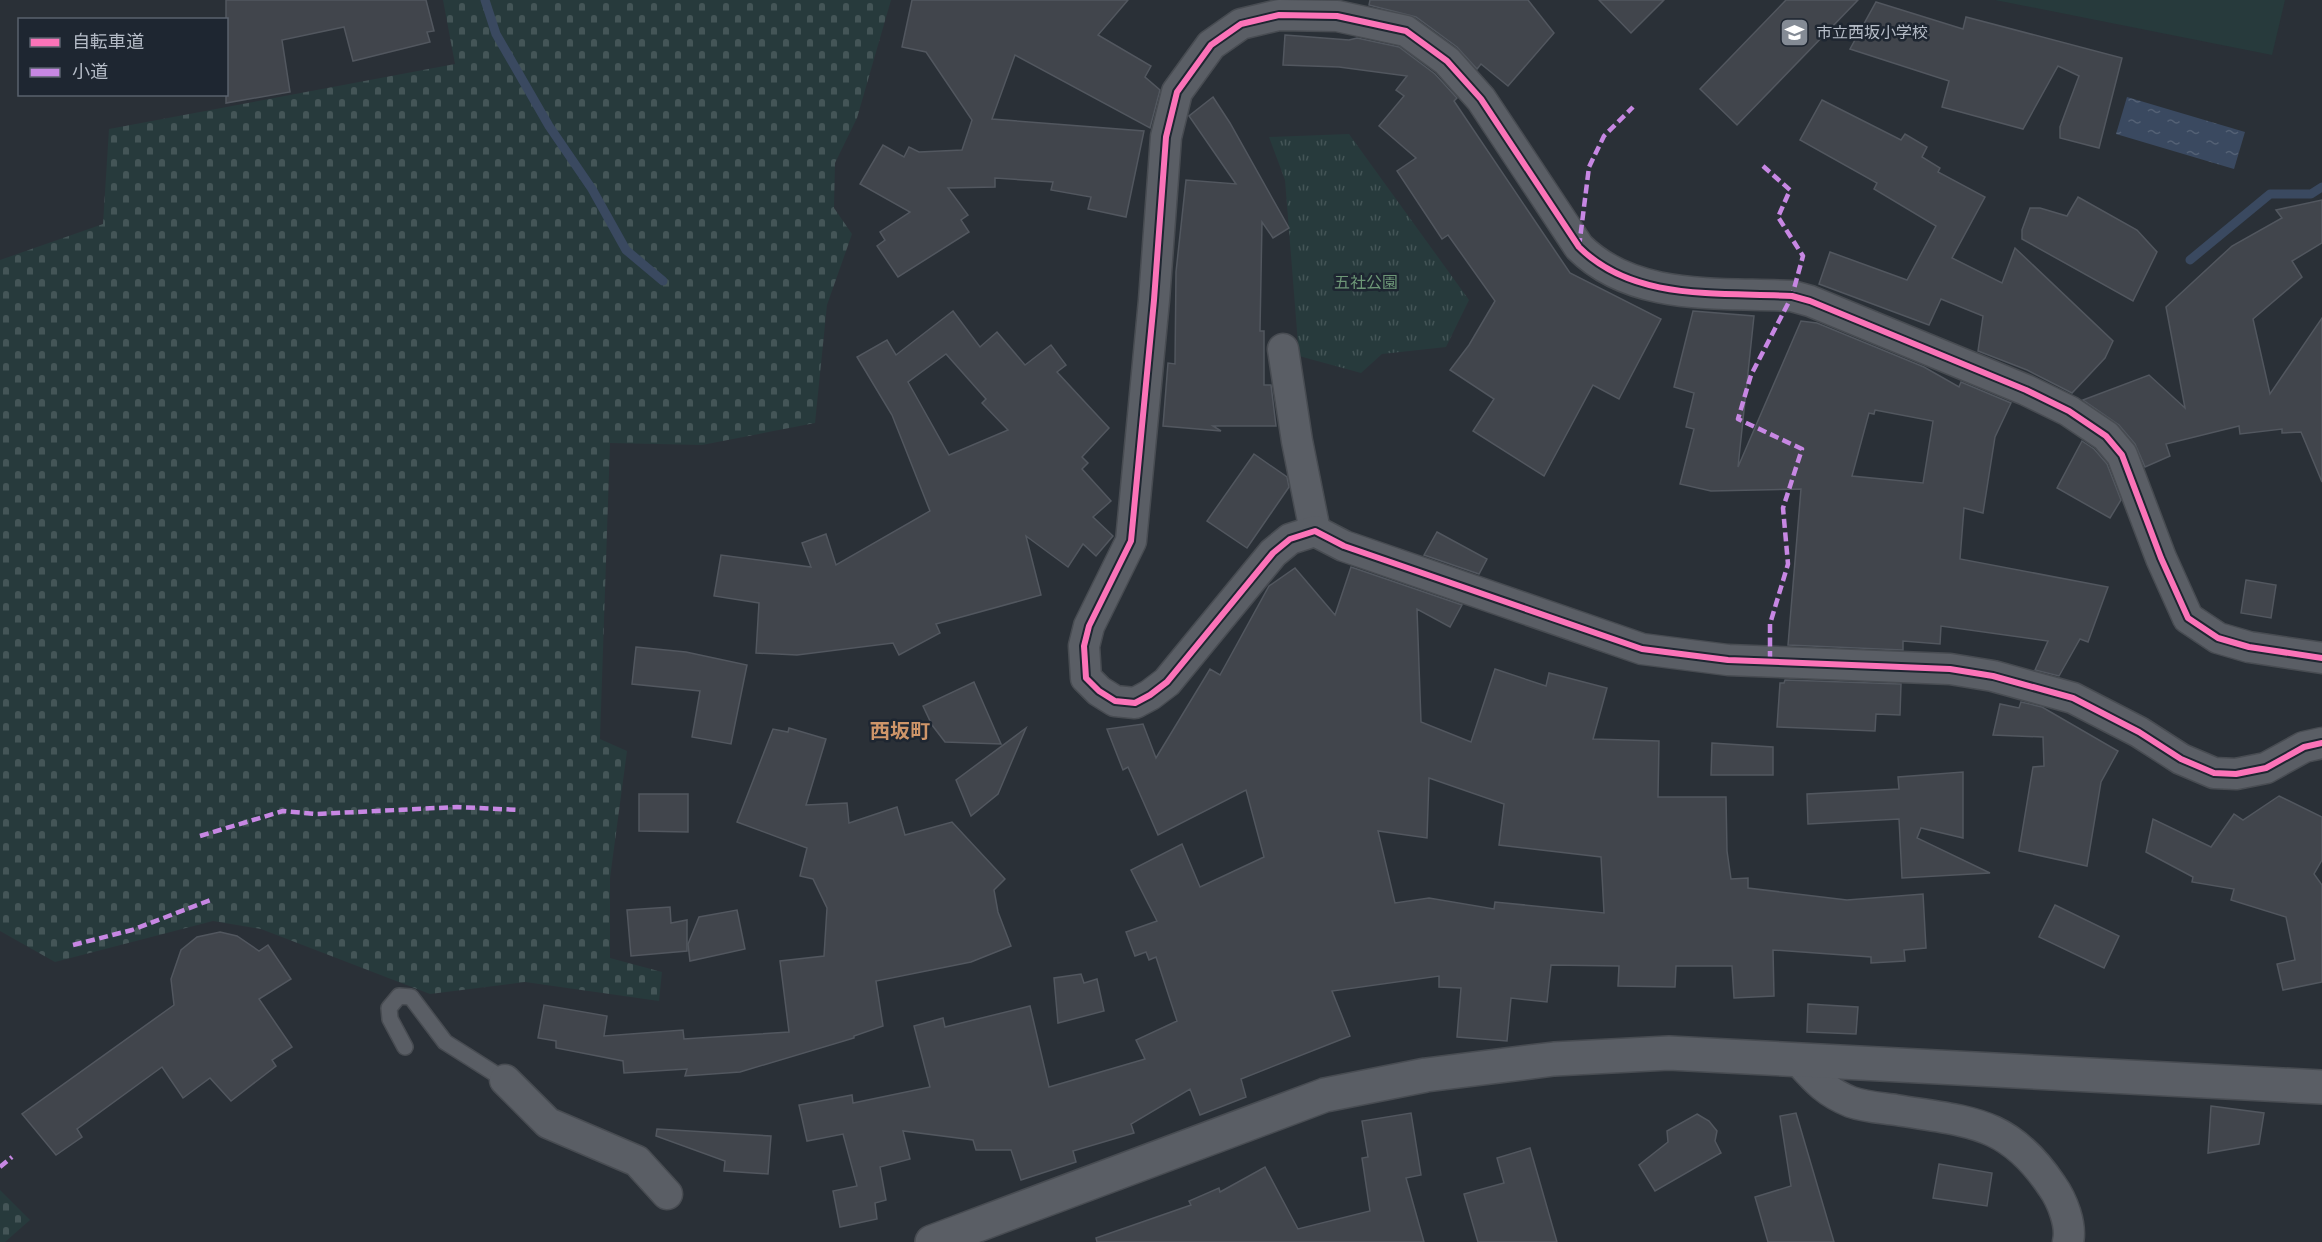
<svg xmlns="http://www.w3.org/2000/svg" width="2322" height="1242" font-family="Roboto,'Noto Sans JP',sans-serif">
	<style>
		.grass { fill: #273a3c }
		.cemetery { fill: url(#cemetery-stones) }
		.park { fill: url(#park-tufts) }
		.water { fill: url(#water-ripples) }
		.lines { fill: none; stroke-linecap: round; stroke-linejoin: round }
		.stream { stroke: #3a4960; stroke-width: 9 }
		.building { fill: #41454c; stroke: #52575f; stroke-width: 1.5; fill-rule: evenodd }
		.service-casing { stroke: #484c52; stroke-width: 18 }
		.minor-casing { stroke: #484c52; stroke-width: 33 }
		.tertiary-casing { stroke: #484c52; stroke-width: 36 }
		.service { stroke: #5a5e65; stroke-width: 15 }
		.minor { stroke: #5a5e65; stroke-width: 30 }
		.tertiary { stroke: #5a5e65; stroke-width: 33 }
		.quiet { stroke: #c787e3; stroke-width: 4.5; stroke-dasharray: 9 4.5; stroke-linecap: butt }
		.cycleway-casing { stroke: #1e2631; stroke-width: 10 }
		.cycleway { stroke: #fb73b8; stroke-width: 6 }
		.labels { text-anchor: middle; stroke-width: 5; stroke-linejoin: round; paint-order: stroke }
		.poi-label { font-size: 16px; fill: #b5bcc7; stroke: #1e2631; text-anchor: start }
		.park-label { font-size: 16px; fill: #6d9777; stroke: #1e2631 }
		.quarter-label { font-size: 20px; font-weight: bold; fill: #ce9569; stroke: #1e2631 }
	</style>
	<defs>
		<pattern id="cemetery-stones" width="16" height="16" patternUnits="userSpaceOnUse" patternTransform="scale(1.5)"><rect width="16" height="16" fill="#273a3c"/><path d="M2 7V4a2 2 0 0 1 4 0v3zM10 15v-3a2 2 0 0 1 4 0v3z" fill="#445557"/></pattern>
		<pattern id="park-tufts" width="24" height="20" patternUnits="userSpaceOnUse" patternTransform="scale(1.5)"><rect width="24" height="20" fill="#273a3c"/><path d="M3 7l-1-3M5 7V3M7 7l1-3M15 17l-1-3M17 17v-4M19 17l1-3" fill="none" stroke="#445557"/></pattern>
		<pattern id="water-ripples" width="26" height="14" patternUnits="userSpaceOnUse" patternTransform="scale(1.5)"><rect width="26" height="14" fill="#3a4960"/><path d="M2 4q2-2 4 0t4 0M15 11q2-2 4 0t4 0" fill="none" stroke="#546175"/></pattern>
	</defs>
	<rect width="100%" height="100%" fill="#2a3037"/>
	<!-- grass -->
	<polygon class="grass" points="1995,0 2285,0 2272,55"/>
	<!-- cemetery -->
	<g class="cemetery">
		<polygon points="443,0 891,0 857,118 835,163 834,208 852,234 827,305 815,423 702,445 610,443 600,739 627,751 610,878 610,958 662,972 659,1001 525,982 430,994 261,929 213,921 55,962 0,931 0,260 103,224 109,129 455,64"/>
		<polygon points="0,1190 30,1220 5,1242 0,1242"/>
	</g>
	<!-- park -->
	<polygon class="park" points="1349,134 1469,300 1446,347 1382,354 1361,373 1299,356 1285,180 1269,137"/>
	<!-- water -->
	<polygon class="water" points="2127,97 2245,132 2234,169 2116,134"/>
	<g class="lines">
		<!-- stream -->
		<g class="stream">
			<polyline points="485,0 496,34 549,126 592,189 626,250 663,281"/>
			<polyline points="2190,260 2270,194 2311,194 2322,187"/>
		</g>
	</g>
	<!-- building -->
	<g class="building">
		<polygon points="226,0 426,0 434,31 427,32 430,42 353,61 344,27 282,40 290,92 226,103"/>
		<polygon points="912,0 1128,0 1098,35 1151,66 1145,77 1160,90 1150,128 1015,55 992,119 1144,131 1126,217 1088,209 1091,197 1051,190 1053,182 995,178 995,187 948,188 968,215 961,220 969,232 898,277 877,246 885,240 880,232 910,212 860,184 883,145 904,157 909,147 919,152 962,150 972,120 926,52 902,47"/>
		<polygon points="1370,0 1528,0 1554,33 1508,86 1481,64 1477,69 1457,47 1416,17 1369,5"/>
		<polygon points="1599,0 1664,0 1631,33"/>
		<polygon points="1786,0 1858,0 1737,125 1700,89"/>
		<polygon points="1876,2 1963,29 1966,17 2122,58 2099,148 2060,138 2060,127 2079,76 2058,66 2023,129 1942,107 1949,81 1850,49"/>
		<polygon points="1285,35 1349,40 1357,38 1399,47 1435,74 1457,98 1454,101 1570,273 1661,319 1619,399 1593,385 1544,476 1473,431 1494,399 1450,370 1469,345 1495,301 1448,235 1442,239 1397,171 1416,158 1379,126 1404,96 1396,90 1407,76 1339,67 1283,65"/>
		<polygon points="1213,97 1230,123 1289,228 1273,238 1262,222 1260,331 1264,331 1264,385 1271,385 1276,426 1213,426 1221,431 1163,426 1168,363 1175,364 1176,272 1186,180 1236,184 1189,116"/>
		<polygon points="1822,100 1901,140 1905,134 1927,147 1922,157 1940,168 1938,172 1985,197 1952,258 2002,283 2015,248 2113,341 2105,358 2072,393 2027,370 1978,351 1983,316 1941,299 1929,325 1819,284 1830,252 1907,280 1936,226 1874,189 1877,183 1800,140"/>
		<polygon points="2078,197 2137,230 2157,252 2133,301 2022,239 2022,230 2030,208 2040,208 2067,216"/>
		<polygon points="2322,200 2322,243 2292,261 2302,277 2253,319 2270,394 2322,318 2322,482 2301,432 2282,433 2282,429 2240,434 2239,426 2166,444 2170,456 2145,467 2135,444 2119,425 2083,400 2149,375 2185,408 2166,307 2232,246 2282,218 2276,210"/>
		<path d="M953 311 980 347 997 332 1025 365 1051 345 1066 365 1057 372 1109 428 1082 457 1088 463 1082 469 1111 501 1093 517 1113 536 1096 556 1083 544 1068 567 1026 536 1041 595 936 624 940 633 899 655 893 643 797 655 756 653 759 603 714 596 721 555 811 567 802 543 826 534 836 565 930 511 892 415 857 357 887 340 896 355ZM946 354 986 399 982 403 1008 430 949 455 908 382Z"/>
		<path d="M1693 311 1754 316 1738 467 1801 321 1817 323 1924 367 1959 387 1961 382 2011 403 1995 437 1983 513 1964 508 1960 559 2108 587 2088 642 2080 639 2059 676 2035 670 2048 641 1941 626 1940 644 1903 641V650L1788 645 1801 489 1711 491 1680 484 1694 429 1686 427 1694 393 1674 387ZM1875 410 1933 421 1923 483 1852 476 1869 413 1874 414Z"/>
		<polygon points="2082,441 2094,449 2107,464 2121,500 2110,518 2057,488"/>
		<polygon points="1254,454 1287,477 1289,487 1247,548 1207,521"/>
		<polygon points="1437,532 1487,559 1479,574 1424,555"/>
		<path d="M1351 567 1462 605 1450 627 1417 609 1421 722 1471 742 1495 669 1546 686 1549 673 1607 688 1593 739 1659 741 1658 797H1726L1727 851 1731 879 1748 878V888L1847 900 1923 894 1926 948 1904 950 1905 961 1871 963V957L1773 950 1774 996 1734 998 1732 966H1676L1675 987 1618 986 1619 966 1551 965 1547 1002 1511 998 1507 1041 1457 1037 1461 988 1439 987V976L1332 991 1350 1036 1241 1079 1246 1097 1200 1115 1190 1089 1131 1124 1134 1133 1073 1151 1076 1162 1021 1180 1011 1150H976L973 1140 903 1131 910 1159 880 1167 886 1200 875 1203 877 1219 840 1227 833 1191 857 1186 843 1134 807 1141 799 1105 852 1095 853 1103 930 1087 914 1026 943 1018 945 1027 1030 1006 1049 1087 1145 1059 1136 1040 1177 1021 1156 957 1149 960 1146 952 1135 956 1126 932 1157 921 1131 870 1182 844 1200 887 1264 857 1246 790 1158 835 1128 767 1123 770 1107 729 1143 724 1156 758 1210 669 1220 675 1269 586 1295 568 1335 615ZM1429 778 1504 804 1499 845 1601 857 1604 913 1495 902 1494 909 1429 898 1395 903 1378 831 1427 838Z"/>
		<polygon points="2246,580 2276,585 2271,618 2241,613"/>
		<polygon points="636,647 686,652 747,665 731,744 692,737 700,691 632,684"/>
		<polygon points="1785,680 1901,684 1900,715 1876,714 1875,731 1777,727 1780,683 1784,683"/>
		<polygon points="974,682 1001,744 945,742 932,725 923,706"/>
		<polygon points="2021,702 2042,707 2118,751 2101,782 2087,866 2019,851 2033,767 2044,766 2043,737 1993,735 2000,704 2019,708"/>
		<polygon points="789,728 826,739 806,805 847,803 849,823 897,807 905,835 952,822 1005,879 994,890 998,912 1011,946 971,962 876,981 883,1026 854,1036 854,1038 740,1072 685,1076 687,1069 624,1073 623,1061 556,1048 556,1041 538,1038 544,1005 607,1016 604,1036 683,1030 684,1039 789,1032 780,961 824,956 827,908 813,879 800,876 807,848 737,822 773,729 788,732"/>
		<polygon points="1026,728 998,794 971,816 956,780"/>
		<polygon points="1712,743 1773,747 1773,775 1711,775"/>
		<polygon points="1963,772 1963,838 1921,828 1917,838 1990,873 1902,878 1899,819 1808,824 1807,794 1899,789 1898,777"/>
		<polygon points="639,794 688,794 688,832 639,831"/>
		<polygon points="2279,796 2322,817 2322,860 2314,874 2322,885 2322,982 2283,990 2277,964 2295,960 2286,917 2231,900 2234,889 2192,882 2193,877 2146,852 2153,819 2211,847 2234,814 2243,820"/>
		<polygon points="2055,905 2119,936 2104,968 2039,937"/>
		<polygon points="670,907 671,923 687,920 687,951 631,956 627,910"/>
		<polygon points="737,910 745,949 690,961 688,944 699,917"/>
		<polygon points="220,932 237,936 259,951 268,945 291,979 259,999 292,1047 272,1060 276,1066 231,1101 210,1078 183,1098 162,1067 77,1129 82,1137 56,1155 22,1114 174,1005 171,979 181,950 197,937"/>
		<polygon points="1081,974 1084,983 1097,979 1104,1011 1058,1023 1054,978"/>
		<polygon points="1808,1004 1858,1007 1856,1034 1807,1032"/>
		<polygon points="2211,1106 2264,1113 2259,1144 2208,1153"/>
		<polygon points="1411,1113 1421,1175 1406,1178 1424,1242 1097,1242 1096,1238 1191,1205 1189,1201 1219,1188 1220,1192 1265,1167 1298,1229 1370,1211 1362,1158 1368,1157 1362,1121"/>
		<polygon points="1796,1113 1834,1242 1768,1242 1755,1197 1791,1186 1780,1116"/>
		<polygon points="1697,1114 1709,1121 1717,1131 1715,1141 1721,1153 1655,1191 1639,1165 1668,1142 1667,1131"/>
		<polygon points="657,1129 771,1136 768,1174 724,1171 725,1161 656,1136"/>
		<polygon points="1530,1148 1557,1242 1478,1242 1464,1194 1504,1183 1497,1158"/>
		<polygon points="1939,1164 1992,1173 1987,1206 1933,1198"/>
	</g>
	<g class="lines">
		<defs>
			<polyline id="service" points="405,1047 390,1019 389,1008 399,996 411,997 445,1042 505,1080"/>
			<g id="minor">
				<polyline points="1283,349 1297,441 1315,531"/>
				<path d="M2322 658 2249 647 2218 638 2188 618 2161 558 2122 455 2106 436 2069 411 2026 390 1810 301 1792 296C1720 292 1634 302 1579 247L1481 99 1447 61 1406 31 1337 16 1279 15 1241 24 1211 45 1177 92 1166 137 1154 300 1131 541 1089 626 1084 646 1086 678 1099 691 1115 701 1135 703 1150 695 1167 682 1273 553 1290 539 1315 531 1344 546 1642 649 1728 660 1950 669 1993 676 2073 698 2139 732 2181 759 2214 773 2236 774 2266 768 2304 747 2322 743"/>
				<path d="M1798 1060C1816 1080 1826 1092 1851 1102 1865 1107 1882 1108 1896 1110 1969 1122 2008 1120 2052 1186 2062 1200 2072 1225 2068 1242"/>
				<polyline points="505,1080 548,1123 637,1161 667,1194"/>
			</g>
			<polyline id="tertiary" points="932,1242 1325,1095 1426,1075 1554,1059 1669,1053 2322,1087"/>
		</defs>
		<!-- service casing -->
		<use href="#service" class="service-casing"/>
		<!-- minor casing -->
		<use href="#minor" class="minor-casing"/>
		<!-- tertiary casing -->
		<use href="#tertiary" class="tertiary-casing"/>
		<!-- service -->
		<use href="#service" class="service"/>
		<!-- minor -->
		<use href="#minor" class="minor"/>
		<!-- tertiary -->
		<use href="#tertiary" class="tertiary"/>
		<!-- quiet -->
		<g class="quiet">
			<polyline points="1763,166 1790,190 1778,217 1803,256 1792,296 1751,375 1738,419 1802,449 1783,508 1788,564 1770,624 1770,660"/>
			<polyline points="1579,247 1589,167 1604,136 1633,107"/>
			<polyline points="200,836 283,811 316,814 457,807 520,810"/>
			<polyline points="73,945 132,930 213,899"/>
			<polyline points="0,1167 12,1157"/>
		</g>
		<defs>
			<path id="cycleway" d="M2322 658 2249 647 2218 638 2188 618 2161 558 2122 455 2106 436 2069 411 2026 390 1810 301 1792 296C1720 292 1634 302 1579 247L1481 99 1447 61 1406 31 1337 16 1279 15 1241 24 1211 45 1177 92 1166 137 1154 300 1131 541 1089 626 1084 646 1086 678 1099 691 1115 701 1135 703 1150 695 1167 682 1273 553 1290 539 1315 531 1344 546 1642 649 1728 660 1950 669 1993 676 2073 698 2139 732 2181 759 2214 773 2236 774 2266 768 2304 747 2322 743"/>
		</defs>
		<!-- cycleway casing -->
		<use href="#cycleway" class="cycleway-casing"/>
		<!-- cycleway -->
		<use href="#cycleway" class="cycleway"/>
	</g>
	<!-- icons -->
	<defs>
		<symbol id="school-square" viewBox="-11 -11 22 22"><rect x="-9" y="-9" width="18" height="18" rx="4" fill="#848b95" stroke="#1e2631"/><path d="M0-5L7-2L0 1L-7-2ZM-4 1L0 2.5L4 1V4Q0 6-4 4Z" fill="#fff"/></symbol>
	</defs>
	<g fill-rule="evenodd">
		<use href="#school-square" x="1778" y="16" width="33" height="33"/>
	</g>
	<g class="labels">
		<!-- poi labels -->
		<g class="poi-label">
			<text x="1816" y="38">市立西坂小学校</text>
		</g>
		<!-- park labels -->
		<g class="park-label">
			<text x="1366" y="288">五社公園</text>
		</g>
		<!-- quarter labels -->
		<g class="quarter-label">
			<text x="900" y="738">西坂町</text>
		</g>
	</g>
	<!-- legend -->
	<rect x="18" y="18" width="210" height="78" fill="#1e2631" stroke="#5a626d" stroke-width="1.5"/>
	<rect x="30" y="38" width="30" height="9" fill="#fb73b8" stroke="#5a626d" stroke-width="1.5"/>
	<text x="72" y="48" font-size="18" fill="#b5bcc7">自転車道</text>
	<rect x="30" y="68" width="30" height="9" fill="#c787e3" stroke="#5a626d" stroke-width="1.5"/>
	<text x="72" y="78" font-size="18" fill="#b5bcc7">小道</text>
</svg>
